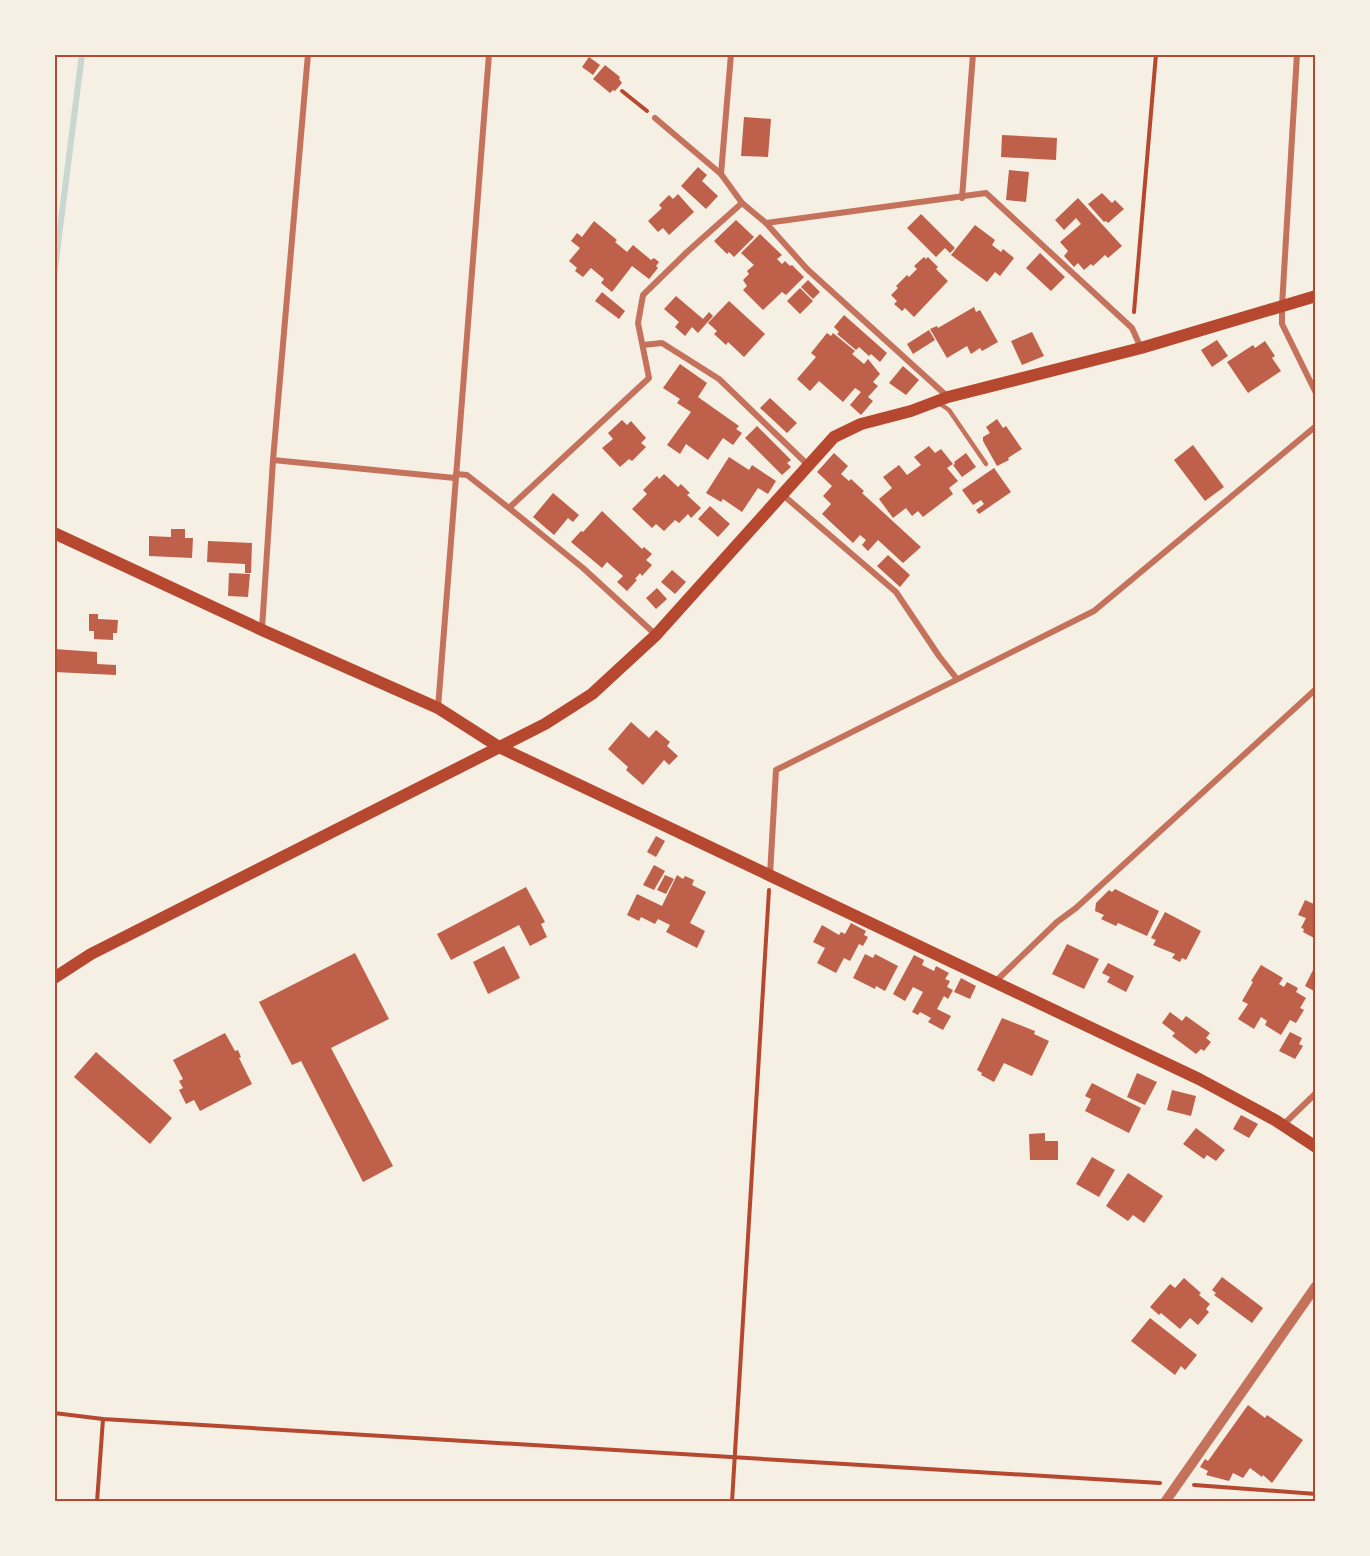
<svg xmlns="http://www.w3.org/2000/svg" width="1370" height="1556" font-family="'Public Sans',sans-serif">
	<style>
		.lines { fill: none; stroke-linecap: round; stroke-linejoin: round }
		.stream { stroke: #c9d6d2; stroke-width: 6 }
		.building { fill: #bf614a }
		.path { stroke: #b5482f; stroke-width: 4 }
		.service { stroke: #c5725c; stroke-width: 4.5 }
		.minor { stroke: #c5725c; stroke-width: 6 }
		.tertiary { stroke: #c5725c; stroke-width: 10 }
		.secondary { stroke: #b5482f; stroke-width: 12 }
		.neatline { fill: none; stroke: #b5482f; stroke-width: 2 }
	</style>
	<rect width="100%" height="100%" fill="#f6efe4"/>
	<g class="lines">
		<!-- stream -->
		<polyline class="stream" points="54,276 82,54"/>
	</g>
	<!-- building -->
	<g class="building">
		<polygon points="589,57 600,65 593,75 582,67"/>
		<polygon points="605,65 620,77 619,79 622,83 615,91 613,90 610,93 593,79"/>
		<polygon points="744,117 771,119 768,157 741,156"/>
		<polygon points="1002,135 1057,138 1056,160 1001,157"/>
		<polygon points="698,167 707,175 702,181 718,196 706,209 681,186"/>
		<polygon points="1009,170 1029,172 1026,202 1006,200"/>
		<polygon points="1102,193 1112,203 1115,200 1124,209 1108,223 1106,221 1104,222 1088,204"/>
		<polygon points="678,194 694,212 669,235 663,228 658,232 648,221 662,208 659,205 669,195 673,199"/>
		<polygon points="1078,198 1122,246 1108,258 1105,255 1093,266 1091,264 1084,270 1078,263 1074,267 1064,256 1068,251 1060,242 1081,224 1076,218 1064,230 1055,220"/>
		<polygon points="921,214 955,248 950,253 945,248 936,257 907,228"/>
		<polygon points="736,220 754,237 734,257 729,252 727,254 714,241"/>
		<polygon points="594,221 617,240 615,242 627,252 633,245 651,260 654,258 659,262 656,266 658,268 649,279 632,266 612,292 601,283 604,279 591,268 583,277 575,271 577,268 569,261 580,248 571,241 577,233 582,237"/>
		<polygon points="975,225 995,240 992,245 1001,252 1003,249 1014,258 1000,276 995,272 987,282 951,255"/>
		<polygon points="760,234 782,255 777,259 782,264 785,261 790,266 792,265 804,277 786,295 782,292 763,310 743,290 747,286 743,280 749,274 747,271 754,265 741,253"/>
		<polygon points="1040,253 1065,277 1051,291 1026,268"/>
		<polygon points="924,257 926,259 928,257 938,267 936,269 948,281 914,317 905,308 902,311 894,304 897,301 891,295 898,288 896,286 907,275 909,277 917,269 914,266"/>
		<polygon points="808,280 820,292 813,299 801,287"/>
		<polygon points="800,288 813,301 800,314 787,301"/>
		<polygon points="602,292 625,311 619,319 595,301"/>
		<polygon points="676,296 703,319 709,312 713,316 698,333 692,327 685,336 675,327 679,322 664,309"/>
		<polygon points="729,301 765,334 744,357 728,342 726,345 714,334 717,331 708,323"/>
		<polygon points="974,307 976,312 980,310 998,342 982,351 980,348 971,354 967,346 947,358 930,329 937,326 938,328"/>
		<polygon points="844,315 887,353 880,362 871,354 869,356 859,347 856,350 837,334 839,332 834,327"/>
		<polygon points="929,330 935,340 913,354 907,344"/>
		<polygon points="1032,332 1044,356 1022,365 1011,341"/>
		<polygon points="827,333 831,336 833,333 855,351 852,354 864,364 868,359 880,374 873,382 878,386 868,397 873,401 861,415 850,405 861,392 855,388 843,402 819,381 810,391 797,379 816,357 811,353"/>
		<polygon points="1217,340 1228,356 1212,367 1201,350"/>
		<polygon points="1265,341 1275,356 1272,358 1281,371 1248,393 1227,362 1253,345 1255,348"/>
		<polygon points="680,364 707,383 698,397 739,426 736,429 742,433 733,445 723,438 708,460 686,444 680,454 667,445 691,412 677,403 680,399 663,388"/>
		<polygon points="903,366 919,380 906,395 889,383"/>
		<polygon points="770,398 797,423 787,433 760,408"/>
		<polygon points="997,419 1003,428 1006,426 1022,449 1008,458 1009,460 997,466 983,441 983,437 990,433 986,427"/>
		<polygon points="622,420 627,425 631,421 646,438 641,443 646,447 632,461 629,459 620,467 602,448 613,439 608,433"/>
		<polygon points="757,426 791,460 787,463 791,467 782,475 745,438"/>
		<polygon points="1193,445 1224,487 1205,501 1174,460"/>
		<polygon points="929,446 935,453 941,449 953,464 947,468 958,481 949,488 953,494 923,517 918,511 912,516 906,508 893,518 879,499 892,488 883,477 899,465 907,475 921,465 914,457"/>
		<polygon points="834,453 848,466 841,474 849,481 851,479 864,491 862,493 921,547 903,563 878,540 868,551 862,545 866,540 860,535 853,543 822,514 831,504 823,496 832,486 817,472"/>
		<polygon points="966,453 976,467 962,477 953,465 955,464 954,462"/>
		<polygon points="729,457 749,470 752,465 776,481 768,494 758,488 742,512 723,499 721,502 706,493"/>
		<polygon points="994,468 1011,492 979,514 976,510 984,504 981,500 973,505 962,490"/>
		<polygon points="664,474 678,487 681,484 690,493 687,495 701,508 691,518 688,514 679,523 675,520 664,531 656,524 652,528 632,509 647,494 643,490 657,476 659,479"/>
		<polygon points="553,493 579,515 573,522 568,518 554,535 533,517"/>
		<polygon points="710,506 730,524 718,537 698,519"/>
		<polygon points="602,511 642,549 644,547 652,554 646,560 652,565 642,576 640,573 635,579 637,580 627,591 617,582 623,576 607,562 602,568 571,542 581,531 583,532"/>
		<polygon points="171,529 185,529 185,538 193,538 192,558 149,556 149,536 171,537"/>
		<polygon points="208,541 252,543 251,573 245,573 245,564 207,562"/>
		<polygon points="888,555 910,575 900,587 877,566"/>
		<polygon points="672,570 686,582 675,594 661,582"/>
		<polygon points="229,573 250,574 248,597 228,596"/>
		<polygon points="657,588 667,599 656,609 646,598"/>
		<polygon points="89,614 98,614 98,619 118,620 117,633 113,633 113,640 94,639 94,631 89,631"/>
		<polygon points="54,649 97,652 97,664 116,665 116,675 54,672"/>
		<polygon points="631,722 649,738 656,730 670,742 667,746 678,756 669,765 664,760 643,785 626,770 628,767 608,749"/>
		<polygon points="656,836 665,841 656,857 647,852"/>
		<polygon points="654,865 665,871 654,890 643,885"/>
		<polygon points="665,875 674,879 666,894 657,890"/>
		<polygon points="677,875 683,879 685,876 694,880 692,885 706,892 690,923 705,931 697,948 666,932 670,925 658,919 655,924 641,917 639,921 627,915 637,894 662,906"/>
		<polygon points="526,887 545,922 541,924 547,937 530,946 519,925 451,960 437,934"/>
		<polygon points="1115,889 1159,911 1147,936 1118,923 1116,926 1101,919 1104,915 1095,911 1096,903 1109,890 1112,892"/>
		<polygon points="1305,900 1316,905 1316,939 1303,932 1304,929 1301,928 1306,918 1298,915"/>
		<polygon points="1165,912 1201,931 1186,960 1182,958 1180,962 1172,958 1175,954 1153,945 1156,940 1151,938"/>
		<polygon points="851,923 866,931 864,935 868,937 863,946 859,944 850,961 844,958 836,973 817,963 825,948 813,942 822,925 839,935 841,932 845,934"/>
		<polygon points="1067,944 1099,959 1084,989 1052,974"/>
		<polygon points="504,946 520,978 488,994 473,962"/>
		<polygon points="355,953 389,1019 331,1048 393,1166 363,1182 301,1061 292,1065 259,1002"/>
		<polygon points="865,954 873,958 875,954 898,966 885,991 876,986 875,989 853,978"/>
		<polygon points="914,955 924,960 922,965 934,971 936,966 949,973 945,979 950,981 947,987 953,990 948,999 944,996 937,1009 951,1016 943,1030 928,1022 931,1018 920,1012 918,1015 912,1012 923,992 913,987 905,1001 893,994"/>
		<polygon points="1108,963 1134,976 1126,992 1107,982 1110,977 1102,973"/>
		<polygon points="1316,964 1316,992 1305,986"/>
		<polygon points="1261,965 1283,978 1279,984 1284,987 1287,982 1298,988 1296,992 1306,998 1300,1008 1304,1010 1296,1023 1290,1020 1281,1035 1265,1025 1267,1021 1261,1017 1254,1029 1238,1019 1248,1004 1242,1001 1253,982 1251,981"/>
		<polygon points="961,978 976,986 970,999 954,992"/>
		<polygon points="1170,1012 1182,1021 1186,1016 1210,1033 1206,1038 1211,1042 1204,1051 1201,1049 1196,1054 1172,1036 1175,1033 1162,1023"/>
		<polygon points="1002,1018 1035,1031 1034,1034 1049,1041 1032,1076 1004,1063 994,1082 981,1075 982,1073 977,1070"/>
		<polygon points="1290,1032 1302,1038 1299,1044 1303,1046 1295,1059 1279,1051"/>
		<polygon points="225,1033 235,1051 238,1050 241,1057 239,1058 252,1084 200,1111 194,1100 186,1104 179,1090 183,1088 179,1081 183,1079 173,1060"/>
		<polygon points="96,1052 172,1118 150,1144 74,1077"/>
		<polygon points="1137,1073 1157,1082 1145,1105 1127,1097"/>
		<polygon points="1092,1083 1141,1108 1129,1133 1085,1111 1091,1099 1085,1096"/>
		<polygon points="1172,1090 1196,1096 1191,1116 1167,1110"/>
		<polygon points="1241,1115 1258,1124 1249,1138 1233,1129"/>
		<polygon points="1196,1128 1225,1150 1216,1161 1207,1155 1204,1159 1183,1144"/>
		<polygon points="1045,1133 1045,1141 1058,1141 1058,1160 1030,1160 1029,1134"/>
		<polygon points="1092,1157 1115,1170 1099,1197 1076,1184"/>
		<polygon points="1128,1173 1163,1196 1144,1223 1133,1215 1128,1221 1106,1206"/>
		<polygon points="1222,1277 1263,1308 1252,1323 1214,1295 1216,1293 1212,1290"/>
		<polygon points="1184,1278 1201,1293 1199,1295 1210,1304 1206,1309 1209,1312 1198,1325 1190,1318 1180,1329 1161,1313 1159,1315 1150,1307 1170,1284 1175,1288"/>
		<polygon points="1150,1318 1197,1355 1185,1370 1181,1366 1175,1375 1131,1341"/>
		<polygon points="1248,1405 1265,1418 1267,1415 1303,1440 1272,1483 1263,1475 1262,1477 1250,1468 1243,1478 1233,1473 1229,1481 1206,1475 1208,1471 1200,1467 1205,1459 1208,1461"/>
	</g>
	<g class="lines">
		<!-- path -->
		<g class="path">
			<polyline points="622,91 647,111"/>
			<polyline points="1134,312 1156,54"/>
			<polyline points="54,1413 103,1419 1160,1483"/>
			<polyline points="1194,1485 1316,1494"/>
			<polyline points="97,1502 103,1419"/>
			<polyline points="732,1502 769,890"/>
		</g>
		<!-- service -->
		<polyline class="service" points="939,403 949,410 986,464"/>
		<!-- minor -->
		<g class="minor">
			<polyline points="1297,54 1282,306 1282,324 1316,393"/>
			<polyline points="655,118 721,174 742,203 766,223 807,269 948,397"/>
			<polyline points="721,174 731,54"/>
			<polyline points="962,198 973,54"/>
			<polyline points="766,223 986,193 1132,328 1141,348"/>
			<polyline points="643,345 662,343 719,379 808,465"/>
			<polyline points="273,460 455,478"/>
			<polyline points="456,474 467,475 509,508"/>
			<polyline points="783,495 896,592 939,656 957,679"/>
			<polyline points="262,629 273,460 308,54"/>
			<polyline points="656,635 583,568 509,508 649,378 638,323 643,295 687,252 742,203"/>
			<polyline points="438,708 489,54"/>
			<polyline points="770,875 776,770 1094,611 1316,426"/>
			<polyline points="996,981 1057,922 1076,908 1316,689"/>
			<polyline points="1283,1125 1316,1093"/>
		</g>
		<!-- tertiary -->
		<polyline class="tertiary" points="1165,1502 1316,1286"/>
		<!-- secondary -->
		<g class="secondary">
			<polyline points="54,533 262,630 438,708 499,747 1199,1079 1275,1120 1316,1147"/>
			<polyline points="54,978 91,954 545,724 592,694 656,635 834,437 861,424 911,411 948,397 1141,348 1316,296"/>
		</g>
	</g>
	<!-- border -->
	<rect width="1370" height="1556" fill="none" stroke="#f6efe4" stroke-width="111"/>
	<rect x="56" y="56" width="1258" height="1444" class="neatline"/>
</svg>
